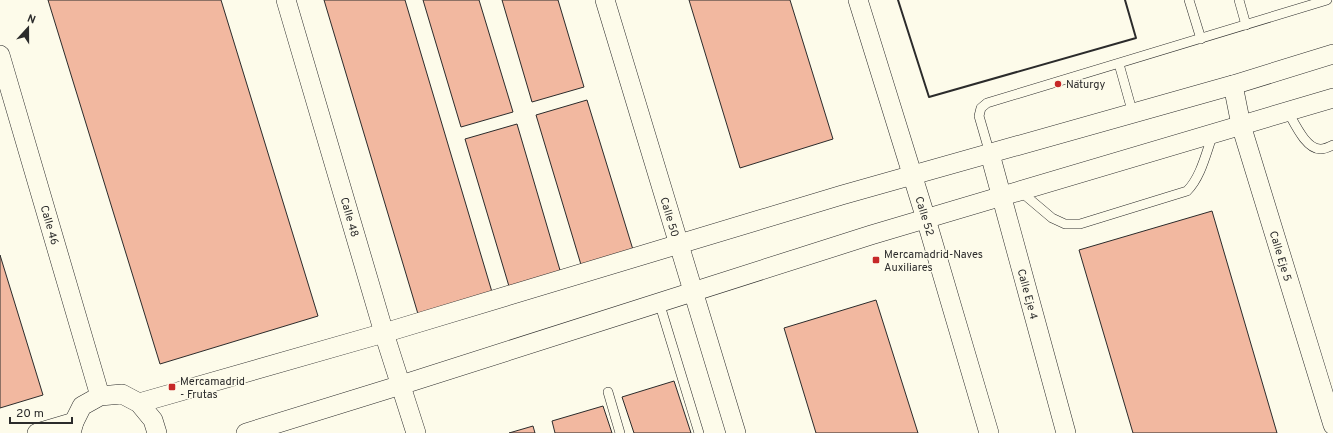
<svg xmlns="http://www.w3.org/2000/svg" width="1333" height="433" font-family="Overpass,sans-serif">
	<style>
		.building { fill: #f2b8a0; stroke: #2b2b2b }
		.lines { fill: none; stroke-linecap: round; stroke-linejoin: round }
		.lane-casing { stroke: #2b2b2b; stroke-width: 10 }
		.street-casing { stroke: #2b2b2b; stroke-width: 20 }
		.lane { stroke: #fdfbea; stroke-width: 9 }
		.street { stroke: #fdfbea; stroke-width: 19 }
		.wall { stroke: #2b2b2b; stroke-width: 2 }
		.poi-dot { fill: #c62828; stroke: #fdfbea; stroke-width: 1.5 }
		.labels { text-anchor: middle; stroke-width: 3; stroke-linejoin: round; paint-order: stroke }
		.poi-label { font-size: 11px; fill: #2b2b2b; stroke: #fdfbea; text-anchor: start }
		.street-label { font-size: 11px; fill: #2b2b2b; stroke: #fdfbea }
	</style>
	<rect width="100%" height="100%" fill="#fdfbea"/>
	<!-- building -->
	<g class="building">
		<polygon points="48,0 221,0 318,316 160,364"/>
		<polygon points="324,0 405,0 492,292 418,314"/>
		<polygon points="423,0 479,0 513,112 461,127"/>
		<polygon points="502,0 558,0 584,87 532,102"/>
		<polygon points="689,0 790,0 833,139 740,168"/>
		<polygon points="587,100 634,253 582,268 536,115"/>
		<polygon points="517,124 562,277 511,293 465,139"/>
		<polygon points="1212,211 1277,433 1133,433 1079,250"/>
		<polygon points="0,255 43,395 0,408"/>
		<polygon points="876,300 918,433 816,433 784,328"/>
		<polygon points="674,381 691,433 634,433 622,397"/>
		<polygon points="603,406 612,433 555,433 552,421"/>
		<polygon points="533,426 535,433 509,433"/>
	</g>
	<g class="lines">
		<defs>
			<g id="lane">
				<polyline points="1189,0 1201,39"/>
				<polyline points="1239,0 1246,25"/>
				<polyline points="1119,64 1133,114"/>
				<path d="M1288 112C1294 122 1306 150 1321 149 1324 149 1329 147 1333 145"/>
				<polyline points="990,154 979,116 981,108 987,103 1327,0"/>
				<path d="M1020 191 1052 218 1065 224H1080L1187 191C1201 177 1206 153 1213 134"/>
				<polyline points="659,302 699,433"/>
				<polyline points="608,392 620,433"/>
			</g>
			<g id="street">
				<polyline points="286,0 384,333 416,433"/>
				<polyline points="605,0 736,433"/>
				<polyline points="858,0 926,219 989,433"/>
				<polyline points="0,55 100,396"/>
				<polyline points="1233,85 1241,125 1333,425"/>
				<polyline points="990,154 1066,433"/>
				<polyline points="139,403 384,333 842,195 1233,85 1333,54"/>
				<polyline points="37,433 74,422"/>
				<polyline points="71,433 74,422 82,406 100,396 122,394 139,403 153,420 157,433"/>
				<polyline points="246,433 401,385 871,235 1333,98"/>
			</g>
		</defs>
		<!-- lane casing -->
		<use href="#lane" class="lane-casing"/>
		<!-- street casing -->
		<use href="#street" class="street-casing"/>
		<!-- lane -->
		<use href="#lane" class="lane"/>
		<!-- street -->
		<use href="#street" class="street"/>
		<!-- wall -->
		<polyline class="wall" points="898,0 929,97 1136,38 1125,0"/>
	</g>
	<!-- markers -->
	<g class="poi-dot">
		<circle cx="1058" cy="84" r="4"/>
		<rect x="872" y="256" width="8" height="8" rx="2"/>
		<rect x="168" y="383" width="8" height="8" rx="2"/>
	</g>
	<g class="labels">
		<!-- poi labels -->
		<g class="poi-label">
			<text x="1066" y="88">Naturgy</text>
			<text x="884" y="258">Mercamadrid-Naves<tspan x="884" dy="13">Auxiliares</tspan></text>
			<text x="180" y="385">Mercamadrid<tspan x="180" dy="13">- Frutas</tspan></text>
		</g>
		<!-- street labels -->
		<g class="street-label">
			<text transform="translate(925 216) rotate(73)" y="4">Calle 52</text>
			<text transform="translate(350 217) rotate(74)" y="4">Calle 48</text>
			<text transform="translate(670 217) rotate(73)" y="4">Calle 50</text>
			<text transform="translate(50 225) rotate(74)" y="4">Calle 46</text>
			<text transform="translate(1281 256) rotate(73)" y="4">Calle Eje 5</text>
			<text transform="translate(1028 294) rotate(75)" y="4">Calle Eje 4</text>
		</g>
	</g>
	<!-- north arrow -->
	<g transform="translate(28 28) rotate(21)" stroke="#fdfbea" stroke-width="3" paint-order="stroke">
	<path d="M0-3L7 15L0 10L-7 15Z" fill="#2b2b2b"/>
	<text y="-6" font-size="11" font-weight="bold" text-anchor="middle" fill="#2b2b2b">N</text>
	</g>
	<!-- scale -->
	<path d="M10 417v6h62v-6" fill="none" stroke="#2b2b2b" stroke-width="2"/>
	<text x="16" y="417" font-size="12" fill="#2b2b2b" stroke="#fdfbea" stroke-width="3" paint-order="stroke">20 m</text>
</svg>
